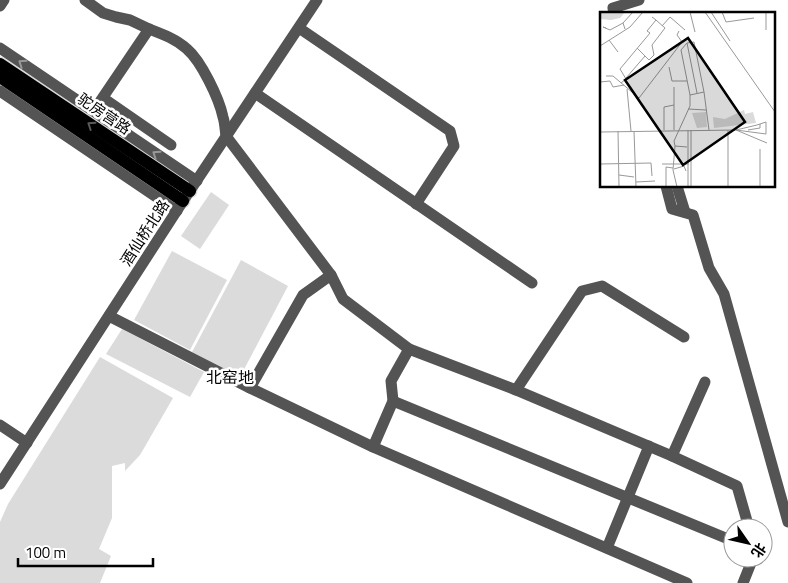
<svg xmlns="http://www.w3.org/2000/svg" width="788" height="583" font-family="'Titillium Web','Noto Sans SC',sans-serif">
	<style>
		.green { fill: #dbdbdb }
		.lines { fill: none; stroke-linecap: round; stroke-linejoin: round }
		.major-casing { stroke: #dbdbdb; stroke-width: 15 }
		.minor { stroke: #545454; stroke-width: 11 }
		.major { stroke: #000; stroke-width: 12 }
		.oneway { stroke: #989898 }
		.oneway2 { stroke: #595959 }
		.labels { text-anchor: middle; stroke-width: 5; stroke-linejoin: round; paint-order: stroke }
		.street-label { font-size: 15px; fill: #000; stroke: #fff }
		.neighbourhood-label { font-size: 16px; fill: #000; stroke: #fff }
		.inset-road { fill: none; stroke: #999; stroke-width: 1 }
		.view { fill: #000; fill-opacity: 0.15; stroke: #000; stroke-width: 2.5 }
		.inset-edge { fill: none; stroke: #000; stroke-width: 2.5 }
	</style>
	<rect width="100%" height="100%" fill="#fff"/>
	<!-- green -->
	<g class="green">
		<polygon points="211,192 229,205 200,249 181,236"/>
		<polygon points="172,251 227,280 190,350 134,320"/>
		<polygon points="241,260 288,286 240,377 192,352"/>
		<polygon points="122,329 204,372 190,397 106,354"/>
		<polygon points="100,357 173,398 140,455 125,471 125,463 112,466 112,518 99,549 111,556 100,583 0,583 0,522 8,504"/>
	</g>
	<g class="lines">
		<defs>
			<g id="major">
				<polyline points="0,64 190,191"/>
				<polyline points="0,77 183,201"/>
			</g>
		</defs>
		<!-- major casing -->
		<use href="#major" class="major-casing"/>
		<!-- minor -->
		<g class="minor">
			<polyline points="85,0 103,13 116,17 130,20 149,29"/>
			<polyline points="0,6 4,0"/>
			<polyline points="614,14 613,8 639,0"/>
			<polyline points="299,28 450,131 454,146 416,204"/>
			<polyline points="0,48 197,181"/>
			<polyline points="0,91 177,211"/>
			<polyline points="255,93 532,283"/>
			<polyline points="103,98 171,145"/>
			<path d="M97 106 149 29C162 34 176 39 187 49 201 61 219 98 223 117 225 123 225 130 226 136L331 275 343 299 409 349"/>
			<polyline points="666,186 672,209 693,215 709,268 724,294 788,522"/>
			<polyline points="677,186 685,212"/>
			<polyline points="109,316 250,388 373,447 687,583"/>
			<polyline points="250,388 303,295 331,275"/>
			<polyline points="516,390 582,291 602,286 684,337"/>
			<polyline points="393,401 733,541"/>
			<polyline points="0,425 27,443"/>
			<polyline points="373,447 393,401 391,381 409,349 516,390 672,456 737,486 749,528"/>
			<polyline points="672,456 705,382"/>
			<polyline points="0,484 183,201 317,0"/>
			<polyline points="607,548 649,446"/>
			<polyline points="743,583 753,558"/>
		</g>
		<!-- major -->
		<use href="#major" class="major"/>
	</g>
	<!-- one-way arrows -->
	<defs><path id="oneway-chevron" d="M-2-3.5L2.5 0L-2 3.5" fill="none" stroke-width="1.6" stroke-linecap="round" stroke-linejoin="round" transform="scale(1.25)"/></defs>
	<g class="oneway">
		<use href="#oneway-chevron" transform="translate(22 63) rotate(-146)"/>
		<use href="#oneway-chevron" transform="translate(156 154) rotate(-146)"/>
	</g>
	<use class="oneway2" href="#oneway-chevron" transform="translate(91 125) rotate(-146)"/>
	<g class="labels">
		<!-- street labels -->
		<g class="street-label">
			<text transform="translate(104 114) rotate(34)" y="5">驼房营路</text>
			<text transform="translate(145 233) rotate(-57)" y="5">酒仙桥北路</text>
		</g>
		<!-- neighbourhood labels -->
		<g class="neighbourhood-label">
			<text x="230" y="383">北窑地</text>
		</g>
	</g>
	<!-- overview -->
	<g transform="translate(600 12)">
		<rect width="175" height="175" fill="#fff"/>
		<path d="M0 0H25L20 6 11 8 0 7ZM144 98 145 102 153 100 156 111 114 116 113 105 125 107ZM106 100 107 115 97 116 92 101Z" fill="#dbdbdb"/>
		<path class="inset-road" d="M90 0 95 20M105 0 175 100M111 0 130 29M122 0 126 10 154 6M62 14 70 5 85 18M6 16 3 15 10 18 23 11M25 17 23 11 33 0M166 18V0M9 28 18 40M87 31 97 81M0 34 30 15 43 0M37 36 49 48 54 43 52 33 65 16 56 8M69 55 72 69H87M6 64H13L39 86 82 30 77 23 79 19M26 66 45 44M0 70 10 69 13 75 24 73M21 71 26 67 20 57 50 21 47 19 56 8 52 5M27 77 31 119M104 80 90 83 81 38 87 31 94 30 104 80 109 118M88 97 106 98M166 110V122L136 118 157 113ZM64 118V95L74 93M74 118V75M128 118V175M148 118 160 116V112M18 119 19 175M34 119 36 175M0 120 136 118 167 131M75 134 73 158 77 175M87 135 75 134 74 129 90 94V83M0 152 51 151 52 164M62 152H89M74 157 84 154 86 159M19 163 34 165M36 170 55 169M66 175V155L73 156M88 175V118M91 175V118M160 175V137"/>
		<path class="view" d="M88 26 145 110 83 153 25 68Z"/>
		<rect width="175" height="175" class="inset-edge"/>
	</g>
	<!-- north arrow -->
	<g transform="translate(748 543) rotate(124)"><circle r="24" fill="#ffffff" stroke="#999999"/>
	<path d="M0-4L9 19L0 12L-9 19Z" fill="#000000"/>
	<text y="-8" font-size="14" font-weight="bold" text-anchor="middle" fill="#000000">北</text>
	</g>
	<!-- scale -->
	<path d="M18 558v8h135v-8" fill="none" stroke="#000000" stroke-width="2.5"/>
	<text x="25" y="558" font-size="15" fill="#000000" stroke="#ffffff" stroke-width="4" paint-order="stroke">100 m</text>
</svg>
